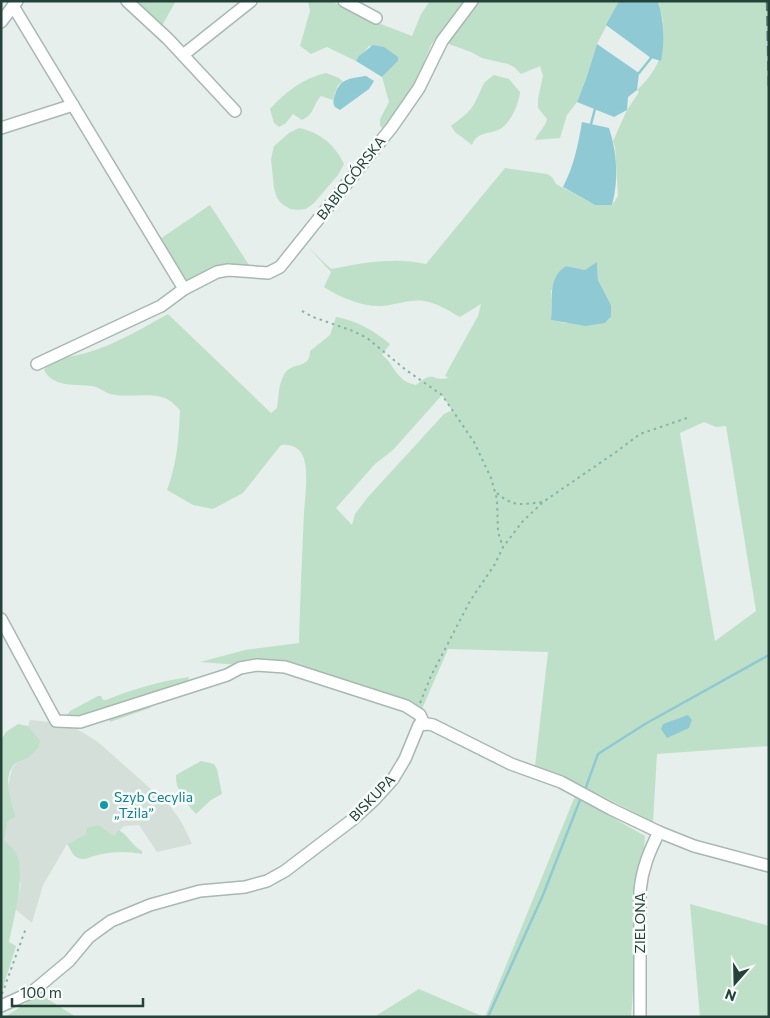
<svg xmlns="http://www.w3.org/2000/svg" width="770" height="1018" font-family="Commissioner,sans-serif">
	<style>
		.built { fill: #d4dfda }
		.green { fill: #bfe0c8; fill-rule: evenodd }
		.water { fill: #8ec9d4 }
		.lines { fill: none; stroke-linecap: round; stroke-linejoin: round }
		.stream { stroke: #8ec9d4; stroke-width: 2.5 }
		.minor-casing { stroke: #a8b8b2; stroke-width: 14 }
		.path { stroke: #86b3a5; stroke-width: 2; stroke-dasharray: 2.5 4; stroke-linecap: butt }
		.minor { stroke: #fff; stroke-width: 11 }
		.rail { stroke: #5f7d75; stroke-width: 2.5; stroke-dasharray: 10 5; stroke-linecap: butt }
		.culture-dot { fill: #0f9aa8; stroke: #f7fbf9; stroke-width: 2 }
		.labels { text-anchor: middle; stroke-width: 5; stroke-linejoin: round; paint-order: stroke }
		.street-label { font-size: 14px; fill: #24423a; stroke: #f7fbf9 }
		.culture-label { font-size: 14px; fill: #0d838f; stroke: #f7fbf9; text-anchor: start }
	</style>
	<rect width="100%" height="100%" fill="#e6efeb"/>
	<!-- built -->
	<polygon class="built" points="30,720 69,724 98,742 170,806 182,823 192,844 157,852 139,825 124,826 114,836 99,825 86,834 67,844 43,885 32,923 15,909 21,884 4,841 8,821 16,817 8,795 8,786 12,769 16,763 40,740 28,726"/>
	<!-- green -->
	<g class="green">
		<polygon points="130,1 176,1 160,29"/>
		<polygon points="308,1 331,1 373,21 412,36 421,14 430,1 466,1 431,45 415,85 402,102 386,130 380,126 380,119 389,102 382,77 398,61 398,57 369,46 356,61 327,47 311,54 300,46 310,11"/>
		<path d="M476 1H619L597 44 586 79 577 102 567 115 560 138 535 140C538 132 545 128 547 119L538 108V99L543 76 540 66 521 74 514 67 508 64 482 58 471 52 446 43Z"/>
		<path d="M659 1H769V746L657 754 653 822 575 782 535 766 548 652 448 649 422 709 308 670 200 662 245 650 299 643C300 600 302 557 304 513 305 498 309 470 303 456 299 447 291 444 281 445L243 493 213 509 193 505 167 490C177 464 179 437 180 410 176 406 170 400 165 398 150 392 125 398 110 394 104 392 99 387 92 386 76 384 53 388 44 370 52 357 73 357 86 353 115 345 142 328 168 314L271 413 277 408C279 396 278 384 285 373 293 361 310 370 310 351L330 335 336 317H337C359 322 373 330 390 344L382 355C395 364 395 381 416 385 435 369 430 382 449 378L445 376 448 370 478 316 481 304 460 317C449 311 437 303 424 301 410 299 396 305 382 306 362 307 339 297 324 287L331 272 308 247 331 269C364 263 392 257 426 264L505 168 547 174 552 177 556 184 595 205H612L618 196 615 147 613 141 627 110 639 92 637 90C658 70 665 53 663 24 663 16 659 9 659 1ZM597 263 598 280 611 305V318L605 323H566L551 320V291L566 266 585 270ZM442 395 453 412 450 411 444 414 368 497 355 514 352 525 336 508 375 464 393 450ZM704 422 716 427 726 426 756 611 715 641 680 433Z"/>
		<path d="M326 73 339 78 343 82 338 85 333 100 321 96C313 104 315 114 302 120L293 114 286 123 279 127 274 123 270 109C285 92 304 78 326 73Z"/>
		<path d="M494 75 509 79 520 92C519 104 510 125 498 130 487 135 478 131 472 145L455 132 451 126C461 118 471 112 476 100 484 87 479 85 494 75Z"/>
		<path d="M299 128C320 132 335 145 344 164L338 175 314 203 306 209 298 210 290 209 282 204 277 198 274 188 271 159 274 146 289 133Z"/>
		<polygon points="210,205 251,268 185,282 160,239"/>
		<path d="M189 677 187 685 151 704 150 708 110 722 108 717 75 728 69 724 65 718 70 711 98 696H101L103 700H106C133 689 160 681 189 677Z"/>
		<path d="M18 724 28 726 40 740 39 747C35 751 32 755 27 758 24 760 19 760 16 763 1 775 11 802 16 817L8 821 4 841C7 844 11 846 13 849 29 866 13 921 9 942L16 946 1 994V740L6 732Z"/>
		<path d="M201 761 214 764 217 769 222 794 211 800 196 814C186 803 175 790 176 775Z"/>
		<polygon points="575,796 645,836 631,1017 485,1017"/>
		<path d="M99 825 114 836 119 830C129 836 132 846 142 851V854C123 850 103 852 85 859 74 860 72 852 67 844L86 834 87 828Z"/>
		<polygon points="690,904 769,926 769,1017 700,1017"/>
		<polygon points="419,989 484,1017 374,1017"/>
		<polygon points="40,994 76,1017 5,1017"/>
	</g>
	<!-- water -->
	<g class="water">
		<path d="M619 1H658C664 22 665 40 661 61L651 58 606 25Z"/>
		<polygon points="597,44 639,73 637,90 628,97 627,110 614,117 577,102 586,79"/>
		<polygon points="373,45 384,47 398,57 398,61 382,77 356,61 359,56"/>
		<path d="M366 76 374 81 369 89 340 110 335 107C332 102 334 98 336 92 341 78 353 78 366 76Z"/>
		<path d="M582 122 609 128C617 152 619 180 612 205H595L563 187C574 166 578 145 582 122Z"/>
		<path d="M597 262 598 280 611 305V317L605 323 586 326 551 320C553 301 547 278 566 266L585 270Z"/>
		<polygon points="688,715 692,720 689,728 667,738 661,729 663,724"/>
	</g>
	<g class="lines">
		<!-- stream -->
		<g class="stream">
			<polyline points="639,73 651,58"/>
			<polyline points="591,124 595,109"/>
			<polyline points="586,787 598,754 645,724 769,655"/>
			<polyline points="488,1017 543,895 580,800"/>
		</g>
		<defs>
			<g id="minor">
				<polyline points="127,1 168,39 235,111"/>
				<polyline points="344,1 376,18"/>
				<polyline points="13,6 184,289"/>
				<polyline points="1,22 17,1"/>
				<polyline points="183,55 251,1"/>
				<polyline points="1,128 73,105"/>
				<polyline points="37,364 161,306 184,289 217,272 228,270 268,273 280,267 392,127 419,88 442,41 472,1"/>
				<polyline points="1,619 56,721 80,722 227,675 240,668 257,665 285,667 406,706 420,715 424,724"/>
				<polyline points="1,1006 32,992 69,961 89,937 111,921 150,905 200,891 245,887 267,881 285,871 352,820 374,800 393,779 405,759 419,725 428,724 433,725 511,764 561,782 611,809 659,832 694,846 769,866"/>
				<path d="M640 1017V891C642 869 649 852 659 832"/>
			</g>
		</defs>
		<!-- minor casing -->
		<use href="#minor" class="minor-casing"/>
		<!-- path -->
		<g class="path">
			<polyline points="302,311 313,317 353,331 367,338 406,370 442,395 474,442 491,478 497,499 498,532 503,547"/>
			<path d="M497 493C514 508 522 504 543 502"/>
			<polyline points="420,703 431,676 470,601 495,564 503,547 523,521 543,502 616,452 640,434 687,418"/>
			<polyline points="2,994 26,928"/>
		</g>
		<!-- minor -->
		<use href="#minor" class="minor"/>
		<!-- rail -->
		<polyline class="rail" points="767,1 769,91"/>
	</g>
	<!-- markers -->
	<circle class="culture-dot" cx="104" cy="805" r="5"/>
	<g class="labels">
		<!-- street labels -->
		<g class="street-label">
			<text transform="translate(351 178) rotate(-52)" y="5">BABIOGÓRSKA</text>
			<text transform="translate(372 798) rotate(-46)" y="5">BISKUPA</text>
			<text transform="translate(640 923) rotate(-90)" y="5">ZIELONA</text>
		</g>
		<!-- culture labels -->
		<g class="culture-label">
			<text x="114" y="802">Szyb Cecylia<tspan x="114" dy="16">„Tzila”</tspan></text>
		</g>
	</g>
	<!-- border -->
	<rect width="770" height="1018" fill="none" stroke="#24423a" stroke-width="5"/>
	<!-- north arrow -->
	<g transform="translate(735 983) rotate(200)" stroke="#f7fbf9" stroke-width="4" paint-order="stroke">
	<path d="M0-4L9 19L0 12L-9 19Z" fill="#24423a"/>
	<text y="-8" font-size="14" font-weight="bold" text-anchor="middle" fill="#24423a">N</text>
	</g>
	<!-- scale -->
	<path d="M12 998v8h131v-8" fill="none" stroke="#24423a" stroke-width="2.5"/>
	<text x="20" y="998" font-size="15" fill="#24423a" stroke="#f7fbf9" stroke-width="4" paint-order="stroke">100 m</text>
</svg>
